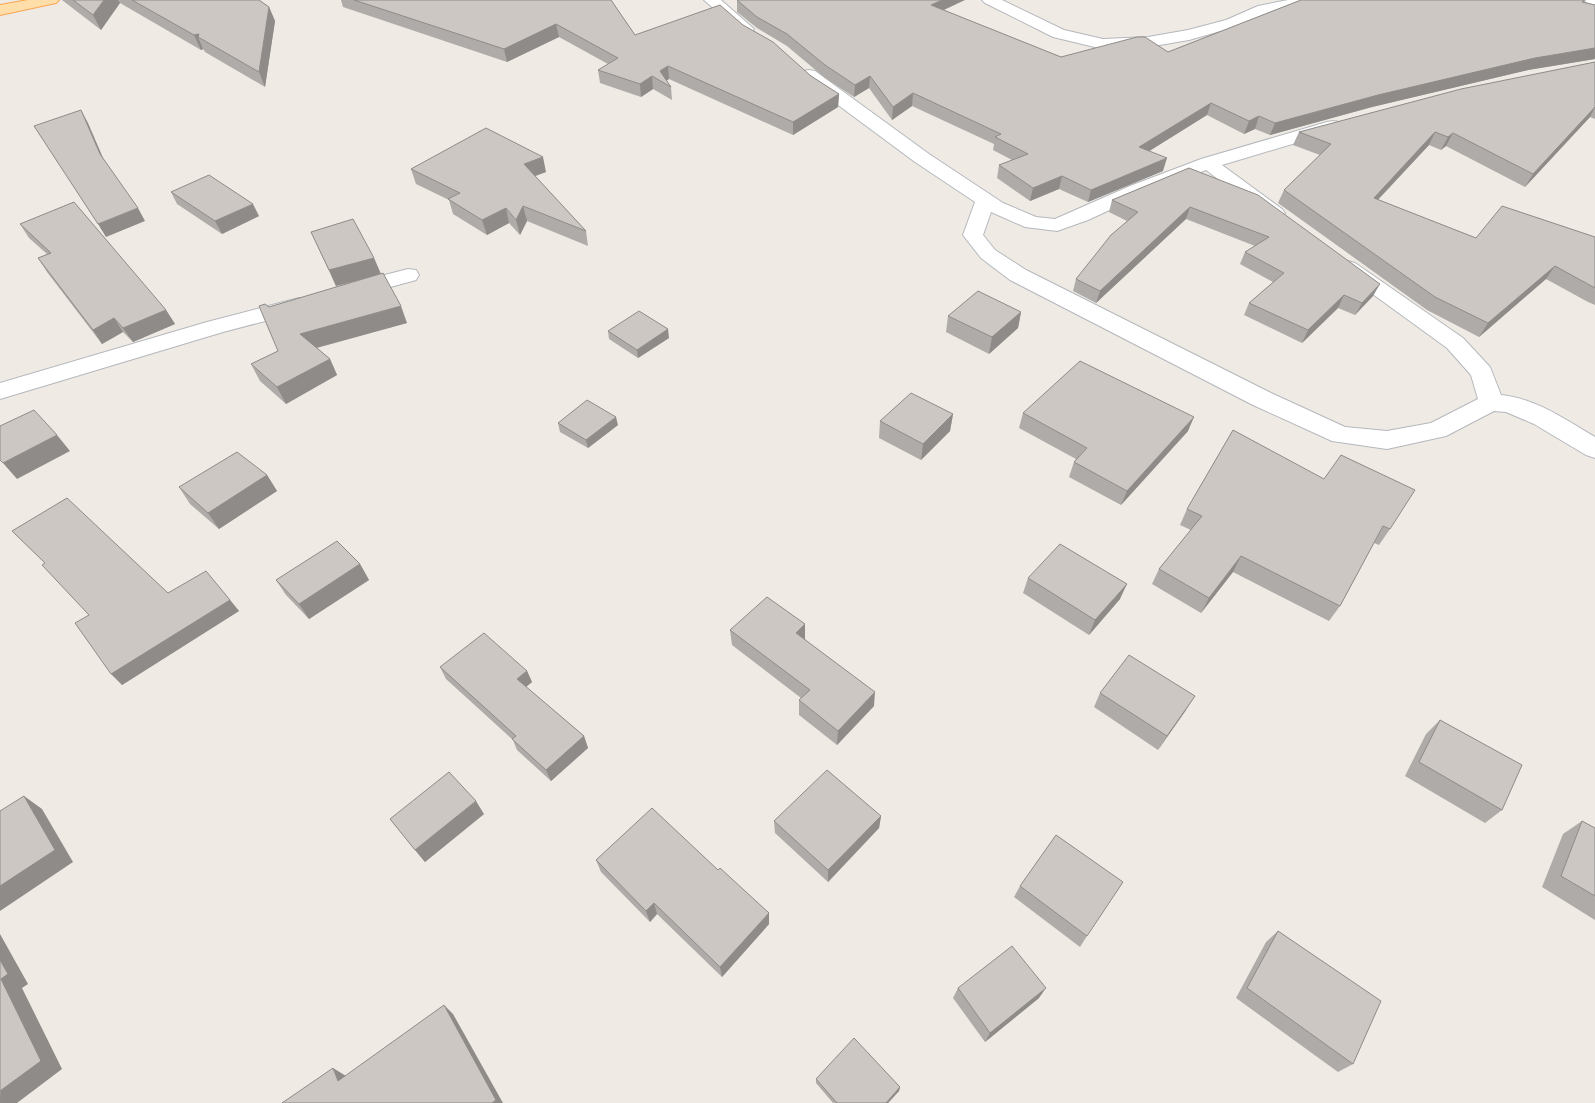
<svg xmlns="http://www.w3.org/2000/svg" width="1595" height="1103" font-family="'DejaVu Sans',sans-serif">
	<style>
		.lines { fill: none; stroke-linecap: round; stroke-linejoin: round }
		.minor-casing { stroke: #b4b8bc; stroke-width: 2 }
		.major-casing { stroke: #faa652; stroke-width: 2 }
		.minor { fill: #fff; fill-rule: evenodd }
		.major { fill: #ffdea9; fill-rule: evenodd }
		.wall { fill: #afaba8 }
		.shaded-wall { fill: #8f8b88 }
		.building { fill: #ccc7c3; stroke: #8f8b88 }
	</style>
	<rect width="100%" height="100%" fill="#efeae4"/>
	<g class="lines">
		<defs>
			<g id="minor">
				<polygon points="704,0 721,0 754,29 752,32 740,32"/>
				<polygon points="982,0 1002,0 1064,30 1103,39 1148,37 1188,30 1226,20 1258,6 1288,0 1318,0 1315,3 1263,15 1238,26 1189,40 1148,47 1103,49 1053,37 985,3"/>
				<polygon points="1570,0 1595,0 1595,9 1573,3"/>
				<path d="M809 70 815 71 929 154 1003 203 1036 217 1055 219 1130 186 1201 159 1327 122 1333 121 1339 122 1342 126 1339 130 1222 165 1282 209 1285 213 1282 217 1275 219 1268 217 1206 170 1144 194 1088 220 1057 231 1025 227 991 212 983 235 995 250 1026 270 1271 393 1345 427 1387 431 1431 423 1478 399 1471 375 1447 348 1341 271 1337 267 1341 263 1348 261 1355 263 1463 338 1490 367 1501 395C1535 398 1566 420 1595 437V458L1586 455 1534 424 1506 412 1494 411 1446 436 1387 449 1332 441 1253 405 1010 280 981 258 963 235 975 202 915 162 803 79 801 75 803 71Z"/>
				<polygon points="408,269 416,270 419,275 416,280 350,298 342,296 339,291 342,286"/>
				<polygon points="299,298 307,300 310,305 307,310 223,332 0,399 0,383 207,322"/>
			</g>
			<polygon id="major" points="28,0 59,0 56,3 0,15 0,5"/>
		</defs>
		<!-- minor casing -->
		<use href="#minor" class="minor-casing"/>
		<!-- major casing -->
		<use href="#major" class="major-casing"/>
		<!-- minor -->
		<use href="#minor" class="minor"/>
		<!-- major -->
		<use href="#major" class="major"/>
	</g>
	<!-- wall -->
	<g class="wall">
		<polygon points="62,0 259,0 269,7 275,21 265,87 205,52 203,49 201,50 120,3 101,30"/>
		<polygon points="341,0 611,0 635,35 743,25 811,76 839,94 838,107 793,135 669,79 666,80 671,87 672,100 653,89 641,97 600,83 598,70 608,64 559,37 507,62 343,7"/>
		<polygon points="737,0 943,10 1061,57 1168,52 1301,0 1586,0 1585,2 1595,5 1595,59 1528,70 1372,107 1270,135 1255,129 1244,134 1207,115 1149,151 1163,171 1088,202 1059,189 1030,201 997,178 999,165 1012,160 993,150 994,144 912,106 892,120 869,88 854,97 825,78 787,46 757,28 737,12"/>
		<polygon points="1595,62 1595,119 1590,117 1525,187 1446,146 1441,150 1429,145 1378,200 1476,238 1595,237 1595,305 1588,302 1546,279 1479,337 1427,310 1278,203 1284,190 1320,155 1293,145 1299,132"/>
		<polygon points="1189,168 1373,296 1355,315 1338,308 1302,343 1244,315 1249,303 1273,282 1240,264 1245,252 1255,246 1186,219 1096,303 1073,291 1076,279 1127,221 1109,212 1112,200"/>
		<polygon points="411,169 546,172 535,176 586,231 588,246 527,221 520,235 509,223 487,235 453,214 449,200 416,184"/>
		<polygon points="171,192 259,216 222,234 177,204"/>
		<polygon points="20,224 166,310 175,324 133,342 123,332 102,344 47,272 38,258 47,254 29,238"/>
		<polygon points="311,232 374,258 380,273 407,323 317,348 330,359 337,375 286,404 260,381 251,364 278,351 356,281 336,286"/>
		<polygon points="1021,312 1018,328 989,354 946,332 948,316"/>
		<polygon points="608,331 669,338 638,358 609,339"/>
		<polygon points="1023,413 1188,431 1121,505 1069,477 1074,462 1076,459 1019,428"/>
		<polygon points="953,414 950,431 921,460 879,438 880,421"/>
		<polygon points="558,423 618,425 588,448 560,432"/>
		<polygon points="1233,430 1390,529 1379,545 1374,543 1340,606 1329,621 1233,572 1201,613 1152,584 1159,569 1191,530 1180,525 1187,509"/>
		<polygon points="267,475 277,491 219,529 190,504 179,487"/>
		<polygon points="12,531 168,593 230,600 239,611 122,685 89,615 45,563"/>
		<polygon points="360,564 369,580 309,619 286,595 276,580"/>
		<polygon points="1028,578 1120,599 1089,635 1023,593"/>
		<polygon points="730,630 805,639 874,706 837,745 799,715 799,700 801,698 732,645"/>
		<polygon points="440,667 527,671 532,682 526,687 584,736 588,748 551,781 517,750 513,740 446,679"/>
		<polygon points="1100,693 1186,710 1158,750 1094,707"/>
		<polygon points="1440,720 1502,810 1485,823 1405,776 1426,734"/>
		<polygon points="484,814 425,862 390,819"/>
		<polygon points="881,816 879,828 828,882 775,833 774,821"/>
		<polygon points="1582,821 1595,828 1595,920 1542,887 1563,834"/>
		<polygon points="596,860 718,870 769,913 769,924 722,977 657,914 650,922 601,872"/>
		<polygon points="1020,886 1087,936 1080,947 1014,897"/>
		<polygon points="1278,931 1353,1064 1338,1072 1236,998 1266,942"/>
		<polygon points="958,988 1039,998 985,1042 953,998"/>
		<polygon points="816,1079 900,1087 899,1091 888,1103 833,1103 816,1083"/>
	</g>
	<!-- shaded-wall -->
	<g class="shaded-wall">
		<polygon points="104,0 118,0 120,3 101,30 93,15"/>
		<polygon points="942,0 965,0 929,17 931,5"/>
		<polygon points="269,7 275,21 265,87 259,72"/>
		<polygon points="556,24 559,37 507,62 504,49"/>
		<polygon points="199,34 198,37 203,49 201,50 194,35"/>
		<polygon points="1595,48 1595,59 1528,70 1372,107 1270,135 1275,123 1378,95 1535,58"/>
		<polygon points="668,66 669,79 663,83 660,71"/>
		<polygon points="652,76 653,89 641,97 640,84"/>
		<polygon points="870,76 869,88 854,97 855,85"/>
		<polygon points="913,93 912,106 892,120 893,107"/>
		<polygon points="839,94 838,107 793,135 793,122"/>
		<polygon points="1211,103 1207,115 1135,160 1139,147"/>
		<polygon points="1595,107 1590,117 1525,187 1533,174"/>
		<polygon points="81,110 88,123 107,167 100,154"/>
		<polygon points="1259,116 1255,129 1244,134 1249,121"/>
		<polygon points="1435,132 1429,145 1367,211 1374,198"/>
		<polygon points="1453,133 1446,146 1441,150 1448,137"/>
		<polygon points="543,157 546,172 527,179 524,164"/>
		<polygon points="1167,158 1163,171 1088,202 1091,190"/>
		<polygon points="1062,176 1059,189 1030,201 1033,188"/>
		<polygon points="253,204 259,216 222,234 215,221"/>
		<polygon points="523,206 527,221 520,235 516,220"/>
		<polygon points="1190,207 1186,219 1096,303 1100,291"/>
		<polygon points="138,208 145,221 106,237 98,224"/>
		<polygon points="506,208 509,223 487,235 482,220"/>
		<polygon points="374,258 381,274 336,286 329,270"/>
		<polygon points="1555,266 1546,279 1479,337 1488,323"/>
		<polygon points="1380,284 1373,296 1355,315 1362,303"/>
		<polygon points="1344,295 1338,308 1302,343 1308,330"/>
		<polygon points="401,306 407,323 308,350 300,334"/>
		<polygon points="166,310 175,324 133,342 123,328"/>
		<polygon points="1021,312 1018,328 989,354 992,337"/>
		<polygon points="114,318 123,332 102,344 93,330"/>
		<polygon points="668,329 669,338 638,358 637,350"/>
		<polygon points="330,359 337,375 286,404 277,387"/>
		<polygon points="953,414 950,431 921,460 923,444"/>
		<polygon points="616,417 618,425 588,448 586,440"/>
		<polygon points="1194,417 1188,431 1121,505 1127,491"/>
		<polygon points="57,435 70,451 17,479 3,463"/>
		<polygon points="267,475 277,491 219,529 208,513"/>
		<polygon points="1241,556 1233,572 1201,613 1209,598"/>
		<polygon points="360,564 369,580 309,619 299,604"/>
		<polygon points="1127,584 1120,599 1089,635 1095,620"/>
		<polygon points="230,600 239,611 122,685 111,674"/>
		<polygon points="805,624 805,640 796,633"/>
		<polygon points="527,671 532,682 522,690 517,679"/>
		<polygon points="875,692 874,706 837,745 838,731"/>
		<polygon points="1195,696 1186,710 1158,750 1167,736"/>
		<polygon points="584,736 588,748 551,781 546,770"/>
		<polygon points="24,796 42,809 73,862 0,911 0,886"/>
		<polygon points="476,801 484,814 425,862 415,850"/>
		<polygon points="881,816 879,828 828,882 828,870"/>
		<polygon points="654,903 657,914 650,922 646,911"/>
		<polygon points="769,913 769,924 722,977 720,967"/>
		<polygon points="0,934 28,984 22,988 62,1069 17,1103 0,1103 1,979 0,960"/>
		<polygon points="1046,988 1039,998 985,1042 990,1033"/>
		<polygon points="444,1005 453,1014 503,1103 492,1103"/>
		<polygon points="333,1068 346,1076 338,1081"/>
		<polygon points="900,1087 899,1091 888,1103 886,1103"/>
	</g>
	<!-- building -->
	<g class="building">
		<polygon points="73,0 104,0 93,15"/>
		<polygon points="132,0 259,0 269,7 259,72 198,37 199,34 194,35"/>
		<polygon points="354,0 611,0 635,35 720,5 743,25 773,42 811,76 839,94 793,122 668,66 660,71 671,87 652,76 640,84 598,70 618,58 556,24 504,49"/>
		<polygon points="737,0 942,0 931,5 1061,57 1137,37 1145,37 1168,52 1301,0 1584,0 1582,2 1595,5 1595,48 1535,58 1378,95 1275,123 1259,116 1249,121 1211,103 1139,147 1167,158 1091,190 1062,176 1033,188 999,165 1028,154 995,137 1001,134 913,93 893,107 870,76 855,85 825,65 787,34 757,17"/>
		<polygon points="1595,62 1595,107 1533,174 1453,133 1448,137 1435,132 1374,198 1476,238 1502,206 1595,237 1595,288 1555,266 1488,323 1435,297 1284,190 1331,144 1299,132 1461,89"/>
		<polygon points="81,110 100,154 138,208 98,224 34,126"/>
		<polygon points="486,128 543,157 524,164 586,231 523,206 516,220 506,208 482,220 448,199 460,193 411,169"/>
		<polygon points="1189,168 1258,195 1380,284 1362,303 1344,295 1308,330 1249,303 1284,273 1245,252 1269,237 1190,207 1100,291 1076,279 1111,235 1138,212 1112,200"/>
		<polygon points="209,175 253,204 215,221 171,192"/>
		<polygon points="74,202 166,310 123,328 114,318 93,330 38,258 51,253 20,224"/>
		<polygon points="353,219 374,258 329,270 311,232"/>
		<polygon points="383,273 401,306 300,334 330,359 277,387 251,364 278,351 259,306 265,304 269,307"/>
		<polygon points="978,291 1021,312 992,337 948,316"/>
		<polygon points="639,311 668,329 637,350 608,331"/>
		<polygon points="1080,361 1194,417 1127,491 1074,462 1087,448 1023,413"/>
		<polygon points="911,393 953,414 923,444 880,421"/>
		<polygon points="587,400 616,417 586,440 558,423"/>
		<polygon points="34,410 57,435 3,463 0,460 0,426"/>
		<polygon points="1233,430 1324,479 1341,455 1415,490 1390,529 1383,526 1340,606 1241,556 1209,598 1159,569 1202,516 1187,509"/>
		<polygon points="237,452 267,475 208,513 179,487"/>
		<polygon points="67,498 168,593 206,571 230,600 111,674 75,623 89,615 42,565 45,563 12,531"/>
		<polygon points="337,541 360,564 299,604 276,580"/>
		<polygon points="1060,544 1127,584 1095,620 1028,578"/>
		<polygon points="767,597 805,624 796,633 875,692 838,731 799,700 810,690 730,630"/>
		<polygon points="484,633 527,671 517,679 584,736 546,770 512,739 516,736 440,667"/>
		<polygon points="1129,655 1195,696 1167,736 1100,693"/>
		<polygon points="1440,720 1522,765 1502,810 1419,762"/>
		<polygon points="827,770 881,816 828,870 774,821"/>
		<polygon points="449,772 476,801 415,850 390,819"/>
		<polygon points="24,796 55,850 0,886 0,811"/>
		<polygon points="652,808 718,870 720,868 769,913 720,967 654,903 646,911 596,860"/>
		<polygon points="1582,821 1595,828 1595,896 1561,876"/>
		<polygon points="1056,835 1123,882 1087,936 1020,886"/>
		<polygon points="1278,931 1381,1001 1353,1064 1247,988"/>
		<polygon points="1012,946 1046,988 990,1033 958,988"/>
		<polygon points="0,960 8,974 1,979 41,1061 0,1091"/>
		<polygon points="444,1005 496,1100 492,1103 282,1103 333,1068 338,1081"/>
		<polygon points="854,1038 900,1087 886,1103 837,1103 816,1079"/>
	</g>
</svg>
